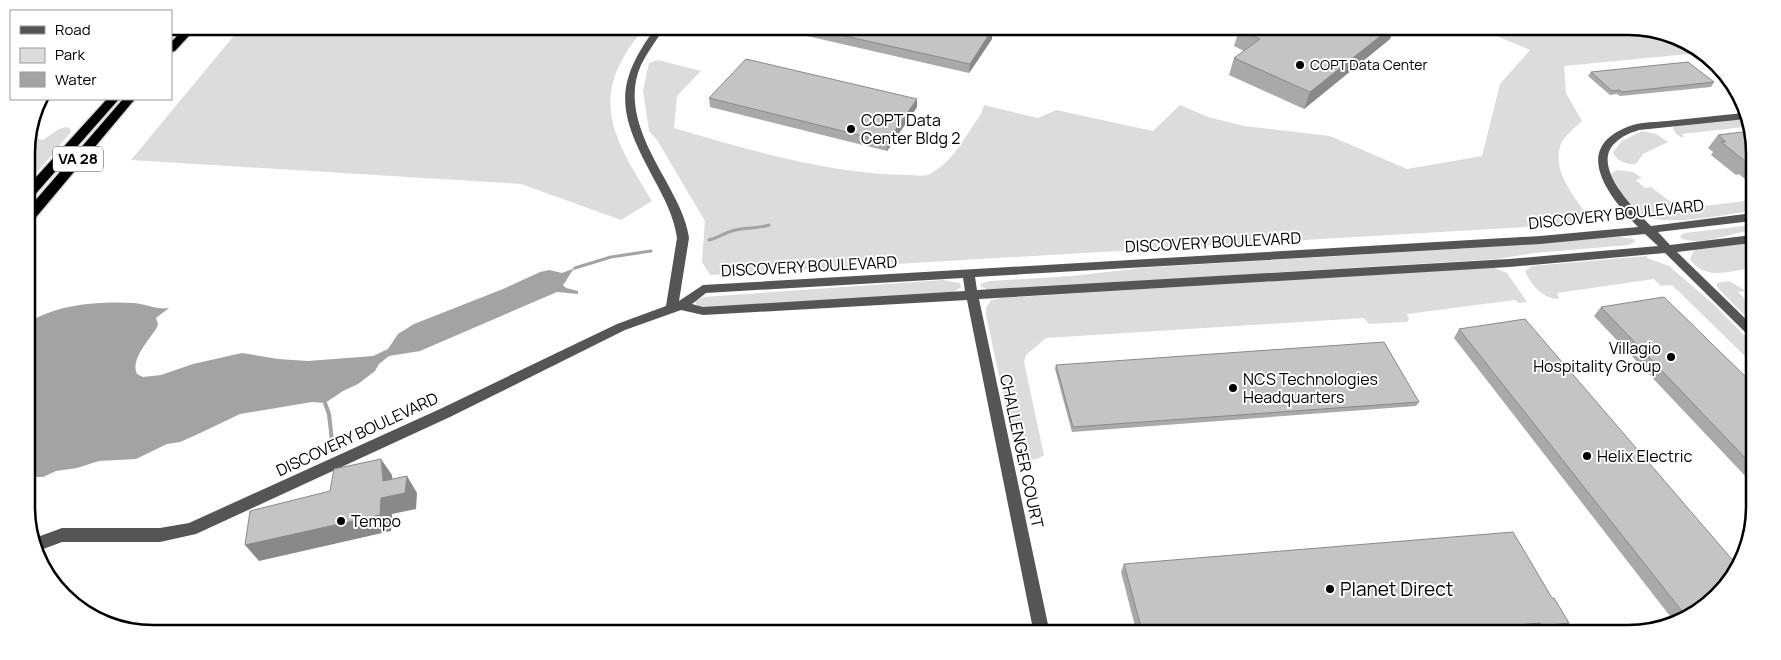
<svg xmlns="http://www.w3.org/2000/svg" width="1781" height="660" font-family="Manrope,sans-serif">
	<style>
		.green { fill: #dcdcdc }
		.water { fill: #a3a3a3 }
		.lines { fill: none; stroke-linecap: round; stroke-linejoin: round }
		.stream-far1 { stroke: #a3a3a3; stroke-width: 3 }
		.stream { stroke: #a3a3a3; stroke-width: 4 }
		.highway-casing { stroke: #dbdbdb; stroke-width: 3 }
		.minor { fill: #555; fill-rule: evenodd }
		.highway { fill: #000; fill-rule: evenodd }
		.wall { fill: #a9a9a9 }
		.shaded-wall { fill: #898989 }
		.building { fill: #c4c4c4; stroke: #898989 }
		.poi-dot { fill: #000; stroke: #fff; stroke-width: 2 }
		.labels { text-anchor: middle; stroke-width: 4; stroke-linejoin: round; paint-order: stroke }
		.far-poi-label { font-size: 14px; fill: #000; stroke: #fff; text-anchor: start }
		.shield { fill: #fff; stroke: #4c4c4c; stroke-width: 1 }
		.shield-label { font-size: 15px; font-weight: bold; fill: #000 }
		.poi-label { font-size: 16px; fill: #000; stroke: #fff; text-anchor: start }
		.street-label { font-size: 16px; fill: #000; stroke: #fff }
		.near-poi-label { font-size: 19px; fill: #000; stroke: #fff; text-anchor: start }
		.rim { fill: none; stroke: #000; stroke-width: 2.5 }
	</style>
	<rect width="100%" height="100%" fill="#fff"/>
	<!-- green -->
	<g class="green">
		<path d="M242 26H646C587 95 610 133 652 201L621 220 521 184 131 160Z"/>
		<path d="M1472 26H1628L1668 33 1699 53 1564 66 1566 93 1582 121C1576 127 1564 136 1561 144 1550 172 1578 201 1593 223L710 275 702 262 705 221 657 140 649 131 643 90 649 63 658 60 701 71 677 96 674 128C749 150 829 174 908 175 914 175 924 177 930 174 953 162 966 135 981 114L984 105 1038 118 1056 110 1153 131 1180 105 1208 117 1244 126 1330 136 1407 169 1482 156 1500 84 1530 50Z"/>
		<polygon points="1746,118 1751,131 1744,127 1682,134 1684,137 1681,137 1676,134 1673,128 1676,125"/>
		<polygon points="66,127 70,128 71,132 27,184 27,144 28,137 43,140 59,129"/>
		<path d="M1642 131 1656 134 1668 142 1643 154 1636 164C1627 165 1616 161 1613 152L1622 141Z"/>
		<path d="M1617 170 1633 172 1642 178 1636 180 1645 188 1651 187 1680 209 1753 200V211C1725 214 1670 227 1645 216 1630 209 1618 188 1611 174Z"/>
		<path d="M1752 225V230C1731 233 1701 247 1680 238L1681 235 1685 233Z"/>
		<polygon points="1619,237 1634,239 1635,242 1628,245 1535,253 1497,259 1006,289 989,290 980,286 982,283 990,281 1072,276 1142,268 1472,248"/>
		<path d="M1752 243V268C1730 271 1704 281 1690 259L1694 250Z"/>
		<path d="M1647 256V258L1669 266 1712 303 1751 342V362L1672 285 1661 286 1654 279 1557 293 1559 299C1544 299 1531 286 1525 271L1532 266Z"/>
		<path d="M1492 267 1507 273 1527 302 1519 303 1515 300 1407 314 1409 319 1407 322 1369 324 1364 318 1046 338 1026 355 1024 362 1044 455C1034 462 1026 461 1016 455L986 315V308L991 300 1003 298Z"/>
		<polygon points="943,280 960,283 961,287 954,292 706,308 697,305 694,301 704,297"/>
		<polygon points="1729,281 1746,291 1738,292 1751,305 1751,322 1717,287 1717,283"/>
	</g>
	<!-- water -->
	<path class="water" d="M575 268C569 274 568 279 563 285L566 288 578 291V294L557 292 420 351 389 356 379 364 375 371 358 384 343 391 325 403 312 402 240 414 196 435 180 442 167 444 136 459 99 461 77 468 56 471 43 477H37L28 473V323C56 304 101 301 134 303 146 304 157 310 169 308L156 318 158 324 156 329C149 340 130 360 137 374L143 377 161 375 193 364 242 353 278 359 308 361 373 356 388 349 398 334 414 324 503 289 540 272 549 270 562 273Z"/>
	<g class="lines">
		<!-- stream-far1 -->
		<g class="stream-far1">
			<path d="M709 240C718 238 724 233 732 231 744 227 757 229 769 225"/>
			<polyline points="575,268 611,257 651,251"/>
		</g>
		<!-- stream -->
		<polyline class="stream" points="325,403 329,414 332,441"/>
		<defs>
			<g id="highway">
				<polygon points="187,26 198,26 175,51 171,52 171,42"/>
				<polygon points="107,99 119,99 32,198 27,199 27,187"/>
				<polygon points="123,99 135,99 32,222 27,223 27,210"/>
			</g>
		</defs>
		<!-- highway casing -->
		<use href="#highway" class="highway-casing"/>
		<!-- minor -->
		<path class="minor" d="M657 26H666C657 39 648 51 641 65 623 105 647 147 666 181 676 200 686 217 689 238L679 301 703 285 1540 236 1638 227C1607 195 1569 146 1633 125 1643 122 1656 122 1667 121 1692 118 1718 116 1743 113L1746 119 1639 130C1630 133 1622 136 1615 143 1590 166 1635 210 1651 226L1753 213 1752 221 1658 232 1670 245 1752 235V243L1677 252 1751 324V336L1747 334 1665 253 1509 267 979 299 1050 634H1034L967 300 703 315 681 310 625 330 450 417 196 534 160 542H62L38 551 32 539 62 528H160L189 523 440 409 617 324 666 306 677 238C674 217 665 200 655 181 620 116 610 88 657 26ZM1645 234 1658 246 1509 259 977 290 975 277 1540 244ZM963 278 965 291 703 307 692 304 706 293Z"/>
		<!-- highway -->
		<use href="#highway" class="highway"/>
	</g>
	<!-- wall -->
	<g class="wall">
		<polygon points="763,26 972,26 992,30 992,39 969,73"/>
		<polygon points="1244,26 1395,26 1390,39 1304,109 1229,75 1234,58 1244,51 1234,46 1239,30"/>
		<polygon points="1591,72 1714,82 1711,87 1620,96 1617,94 1610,95 1588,76"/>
		<polygon points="709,98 917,99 917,107 887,151 710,107"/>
		<polygon points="1718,135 1754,136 1753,180 1747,181 1739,174 1736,175 1711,155 1713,152 1708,148"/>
		<polygon points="1601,307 1750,381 1749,480 1594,316"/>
		<polygon points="1459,329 1705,608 1673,620 1454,338"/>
		<polygon points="1056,365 1419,402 1416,406 1072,432 1055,369"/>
		<polygon points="1124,564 1552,598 1569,623 1561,631 1533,633 1532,631 1501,634 1137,634 1121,572"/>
	</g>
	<!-- shaded-wall -->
	<g class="shaded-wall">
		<polygon points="1393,26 1395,26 1390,39 1304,109 1310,92"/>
		<polygon points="992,30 992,39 969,73 970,64"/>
		<polygon points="917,99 917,107 887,151 887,142"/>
		<polygon points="381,459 392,475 394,495 407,476 417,493 416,509 392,514 391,531 259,561 245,545 381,498 383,481"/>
	</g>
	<!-- building -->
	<g class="building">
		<polygon points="800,26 972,26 992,30 970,64"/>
		<polygon points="1244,26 1393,26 1310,92 1234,58 1260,39 1239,30"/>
		<polygon points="746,59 917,99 887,142 709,98"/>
		<polygon points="1688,62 1714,82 1622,92 1620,90 1612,91 1591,72"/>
		<polygon points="1751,131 1754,136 1753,165 1749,162 1746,162 1721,142 1726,142 1718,135"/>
		<polygon points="1664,297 1750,381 1749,462 1601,307"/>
		<polygon points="1525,319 1736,564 1705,608 1685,615 1459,329"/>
		<polygon points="1384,342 1419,402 1073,427 1056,365"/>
		<polygon points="381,459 383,481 407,476 405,493 381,498 380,515 245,545 250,511 330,491 334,469"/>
		<polygon points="1513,532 1552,598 1554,598 1569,623 1541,626 1540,623 1422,634 1139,634 1138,631 1142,631 1124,564"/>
	</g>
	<!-- markers -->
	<g class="poi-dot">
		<circle cx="1300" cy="65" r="5"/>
		<circle cx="851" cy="129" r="5"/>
		<circle cx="1671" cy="357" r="5"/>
		<circle cx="1233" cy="388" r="5"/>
		<circle cx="1587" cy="456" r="5"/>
		<circle cx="341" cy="521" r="5"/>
		<circle cx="1330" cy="589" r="5"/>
	</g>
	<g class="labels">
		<!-- far-poi labels -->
		<g class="far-poi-label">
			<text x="1310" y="70">COPT Data Center</text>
		</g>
		<!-- shield labels -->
		<rect class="shield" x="53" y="146.5" width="50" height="25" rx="4"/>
		<g class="shield-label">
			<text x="78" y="164">VA 28</text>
		</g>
		<!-- poi labels -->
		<g class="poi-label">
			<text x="861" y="126">COPT Data<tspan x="861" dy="18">Center Bldg 2</tspan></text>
			<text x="1661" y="354" text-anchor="end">Villagio<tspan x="1661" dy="18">Hospitality Group</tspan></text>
			<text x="1243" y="385">NCS Technologies<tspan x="1243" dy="18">Headquarters</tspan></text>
			<text x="1597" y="462">Helix Electric</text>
			<text x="351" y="527">Tempo</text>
		</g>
		<!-- street labels -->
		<g class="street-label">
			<text transform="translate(1616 214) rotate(-6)" y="6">DISCOVERY BOULEVARD</text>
			<text transform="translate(1213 242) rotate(-3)" y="6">DISCOVERY BOULEVARD</text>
			<text transform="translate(809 266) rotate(-3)" y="6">DISCOVERY BOULEVARD</text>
			<text transform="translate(357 434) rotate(-25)" y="6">DISCOVERY BOULEVARD</text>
			<text transform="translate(1022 451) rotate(78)" y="6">CHALLENGER COURT</text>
		</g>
		<!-- near-poi labels -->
		<g class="near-poi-label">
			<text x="1340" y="596">Planet Direct</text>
		</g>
	</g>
	<!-- crop -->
	<path d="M0 0H1781V660H0ZM153 35H1628A118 118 0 0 1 1746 153V507A118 118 0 0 1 1628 625H153A118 118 0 0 1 35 507V153A118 118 0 0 1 153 35Z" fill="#fff" fill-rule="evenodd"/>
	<path class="rim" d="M153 35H1628A118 118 0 0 1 1746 153V507A118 118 0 0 1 1628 625H153A118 118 0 0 1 35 507V153A118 118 0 0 1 153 35Z"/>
	<!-- legend -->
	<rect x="10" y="10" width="162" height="90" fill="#ffffff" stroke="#999999"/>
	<rect x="20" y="26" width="25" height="8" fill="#555555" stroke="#999999"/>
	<text x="55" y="35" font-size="15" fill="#000000">Road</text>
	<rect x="20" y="48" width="25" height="15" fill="#dcdcdc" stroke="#999999"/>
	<text x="55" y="60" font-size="15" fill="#000000">Park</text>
	<rect x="20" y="72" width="25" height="15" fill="#a3a3a3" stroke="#999999"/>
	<text x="55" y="85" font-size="15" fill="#000000">Water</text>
</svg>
